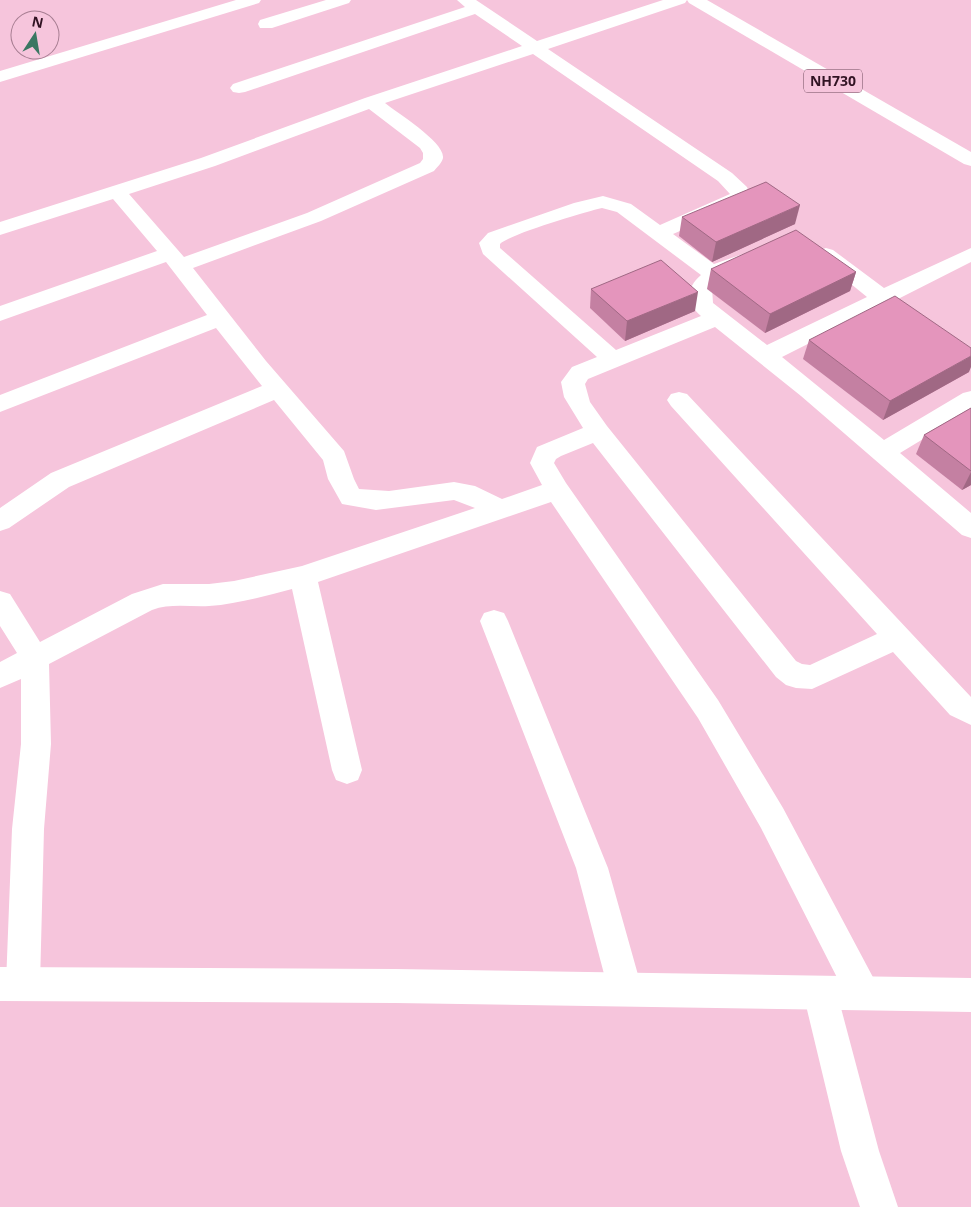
<svg xmlns="http://www.w3.org/2000/svg" width="971" height="1207" font-family="'Noto Sans',sans-serif">
	<style>
		.lines { fill: none; stroke-linecap: round; stroke-linejoin: round }
		.street { fill: #fff; fill-rule: evenodd }
		.secondary { fill: #fff; fill-rule: evenodd }
		.highway { fill: #fff; fill-rule: evenodd }
		.wall { fill: #c480a2 }
		.shaded-wall { fill: #a06884 }
		.building { fill: #e495bc; stroke: #a06884 }
		.labels { text-anchor: middle; stroke-width: 5; stroke-linejoin: round; paint-order: stroke }
		.shield { fill: #f6c5dc; stroke: #6c485a; stroke-width: 1 }
		.shield-label { font-size: 14px; font-weight: bold; fill: #311323 }
	</style>
	<rect width="100%" height="100%" fill="#f6c5dc"/>
	<g class="lines">
		<!-- street -->
		<g class="street">
			<polygon points="236,0 261,0 259,3 0,82 0,71"/>
			<polygon points="326,0 351,0 349,3 272,28 260,28 258,24 260,20"/>
			<path d="M457 0H476L537 41 663 0H687L685 3 548 49 732 173 747 187 750 196 740 205 673 234 714 264 743 254 750 255 754 260 750 265 727 275 712 288 713 303 767 345 867 297 819 258 816 254 819 250 826 248 833 250 884 288 971 248V262L898 299 971 348V367L963 364 881 307 782 357 884 440 963 393 971 391V410L900 453 971 513V538L962 535 801 396 715 327 588 379 585 384 590 402 607 426 796 661 802 664 810 665 877 634 671 406 667 400 671 394 679 392 687 394 971 697V725L950 715 893 652 812 689 796 688 786 685 776 677 593 443 561 456 556 459 554 463 566 483 718 700 783 808 875 981 880 993 875 1005 863 1010 851 1005 761 828 698 718 551 502 318 582 362 770 358 780 347 784 336 780 332 770 292 589C265 596 237 604 209 606 190 607 170 603 152 610L49 664 51 744 44 829 40 984 35 996 23 1001 11 996 6 984 12 829 21 744V679L0 688V662L17 653 0 626V591L10 594 40 642 132 594 163 584H209L234 581 302 566 475 508 454 500 376 510 342 504 328 479 323 460 274 400 69 487 9 528 0 531V508L51 473 262 386 216 328 0 412V395L207 315 166 262 0 321V306L157 251 113 199 0 235V222L201 158 365 98 522 46 475 14 245 92 239 93 233 92 230 88 233 84 465 7ZM533 54 718 181 730 194 660 225 631 204 603 196 574 203 488 233 479 243 483 254 597 357 572 367 561 382 564 397 583 428 537 447 530 463 542 485 502 499 475 486 454 482 389 491 359 489 354 479 344 451 266 361 193 268 321 221 434 171C437 167 442 163 443 158 445 142 397 113 385 103ZM369 109 420 148 423 153V159L420 163 307 213 184 257 129 194 215 166ZM602 208 617 212 701 275C686 288 685 303 701 316L616 350 500 248V244C510 234 585 212 602 208Z"/>
			<polygon points="494,610 504,613 508,621 608,868 642,989 637,1001 625,1006 613,1001 608,989 576,868 480,621 484,613"/>
			<polygon points="820,976 832,981 837,993 879,1151 898,1207 860,1207 841,1151 803,993 808,981"/>
		</g>
		<!-- secondary -->
		<polygon class="secondary" points="0,967 395,969 971,978 971,1012 395,1003 0,1001"/>
		<!-- highway -->
		<polygon class="highway" points="687,0 707,0 971,152 971,166 964,164 689,3"/>
	</g>
	<!-- wall -->
	<g class="wall">
		<polygon points="682,217 795,224 712,262 679,236"/>
		<polygon points="711,269 856,272 850,291 765,333 707,289"/>
		<polygon points="591,289 695,311 625,341 590,308"/>
		<polygon points="809,340 969,372 883,420 803,359"/>
		<polygon points="971,408 971,485 962,490 916,454 924,435"/>
	</g>
	<!-- shaded-wall -->
	<g class="shaded-wall">
		<polygon points="800,205 795,224 712,262 716,242"/>
		<polygon points="856,272 850,291 765,333 770,314"/>
		<polygon points="698,292 695,311 625,341 627,321"/>
		<polygon points="971,356 971,367 969,372 883,420 890,401"/>
		<polygon points="971,472 971,485 962,490"/>
	</g>
	<!-- building -->
	<g class="building">
		<polygon points="766,182 800,205 716,242 682,217"/>
		<polygon points="796,230 856,272 770,314 711,269"/>
		<polygon points="661,260 698,292 627,321 591,289"/>
		<polygon points="895,296 971,348 971,356 890,401 809,340"/>
		<polygon points="971,408 971,471 924,435"/>
	</g>
	<g class="labels">
		<!-- shield labels -->
		<rect class="shield" x="804" y="69.5" width="58" height="23" rx="4"/>
		<g class="shield-label">
			<text x="833" y="86">NH730</text>
		</g>
	</g>
	<!-- north arrow -->
	<g transform="translate(35 35) rotate(12)"><circle r="24" fill="#f6c5dc" stroke="#a77e92"/>
	<path d="M0-4L9 19L0 12L-9 19Z" fill="#3a7762"/>
	<text y="-8" font-size="14" font-weight="bold" text-anchor="middle" fill="#311323">N</text>
	</g>
</svg>
